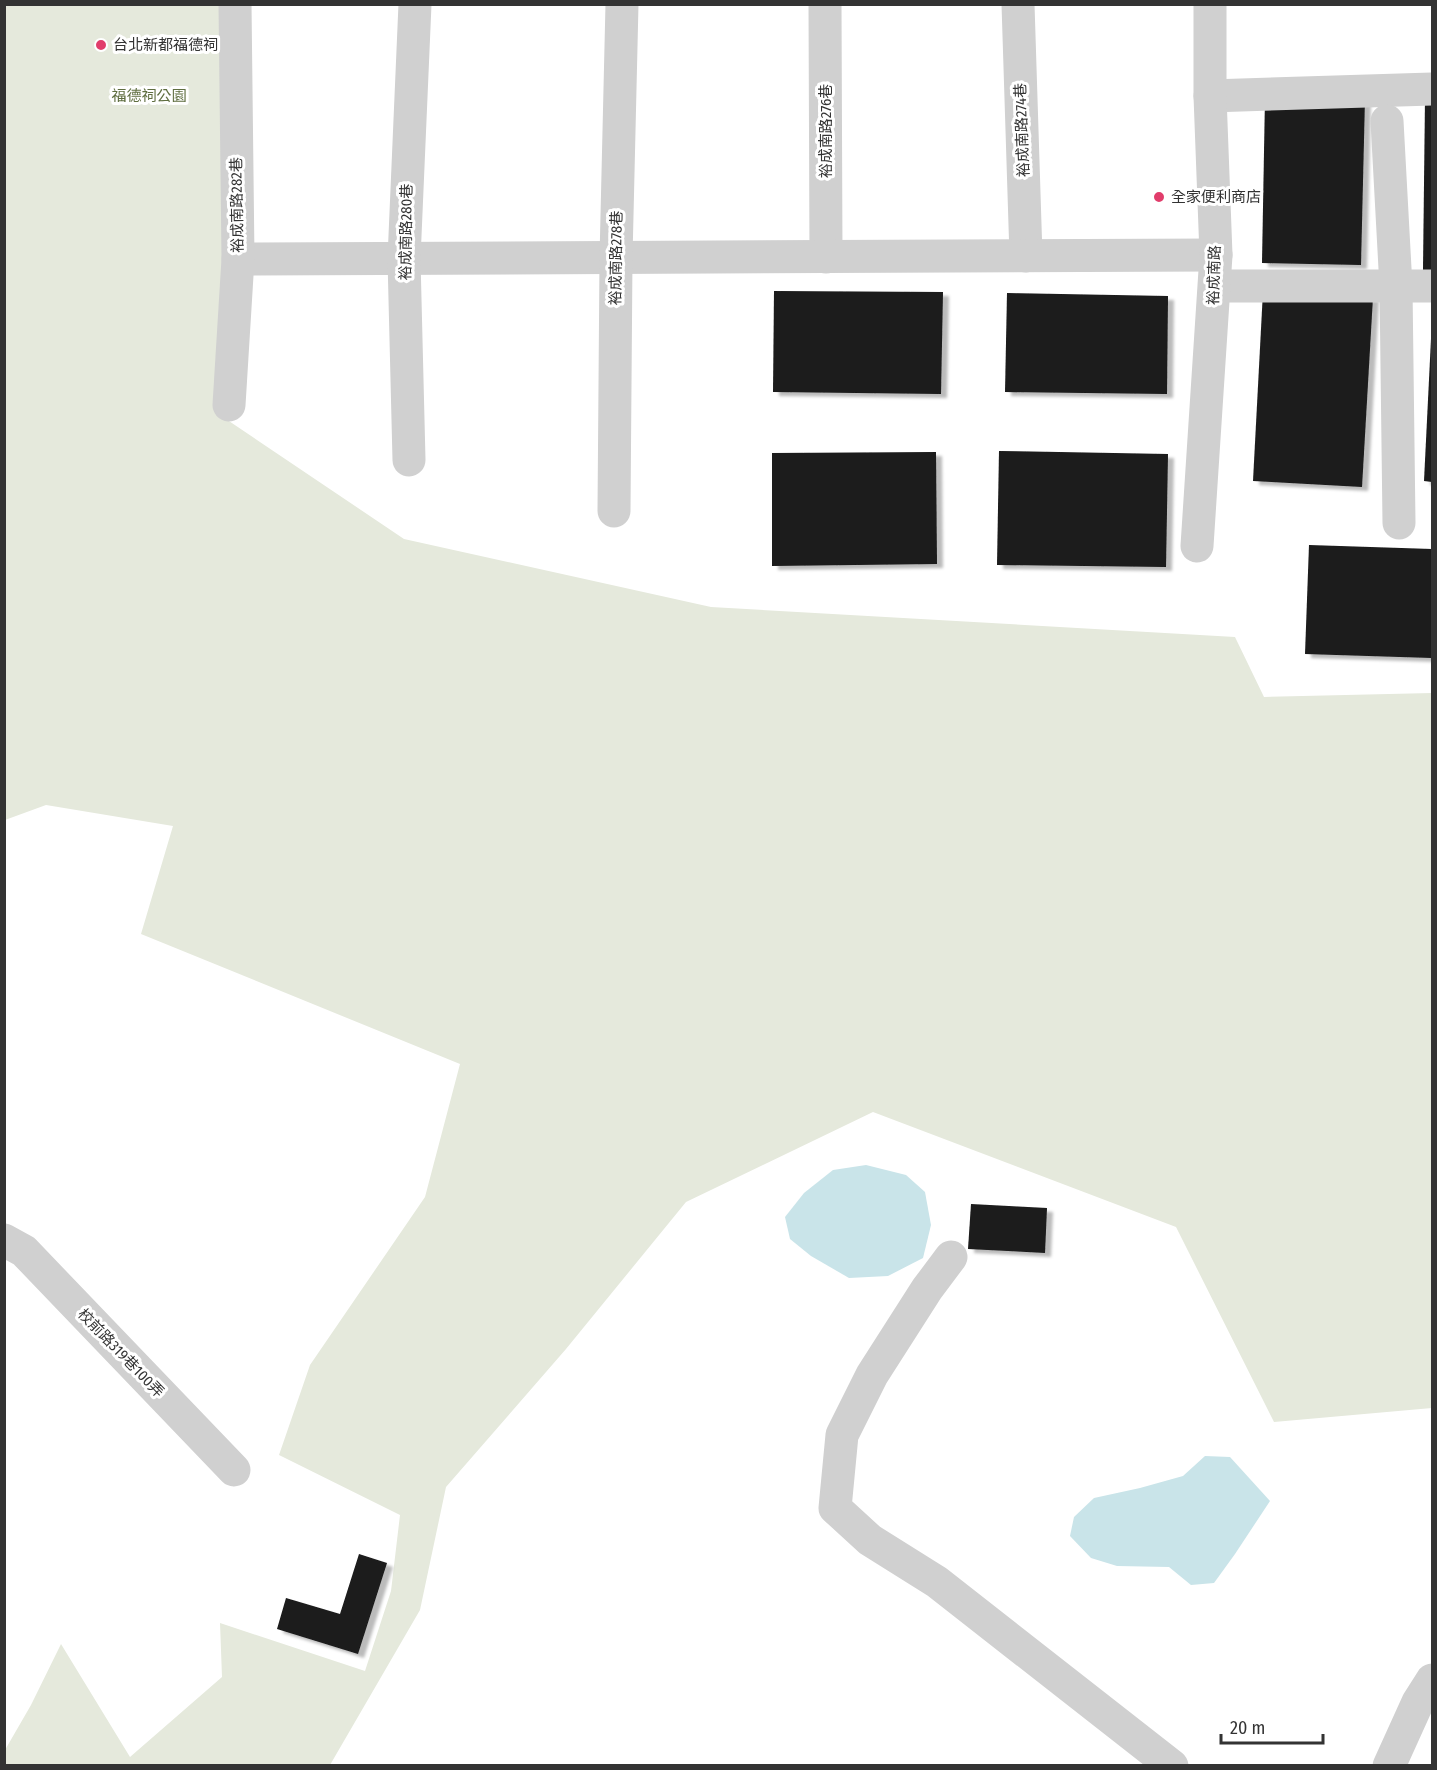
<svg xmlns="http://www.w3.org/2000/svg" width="1437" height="1770" font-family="'Fira Sans Condensed','Noto Sans TC',sans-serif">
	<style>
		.green { fill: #e5e9dc }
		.water { fill: #c9e4e9 }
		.building { fill: #1a1a1a; filter: url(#shadow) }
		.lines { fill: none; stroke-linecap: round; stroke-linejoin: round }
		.minor { stroke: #d0d0d0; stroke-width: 33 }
		.poi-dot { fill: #e13d6b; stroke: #fff; stroke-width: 2 }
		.labels { text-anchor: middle; stroke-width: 6; stroke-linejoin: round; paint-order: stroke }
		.poi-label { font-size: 15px; fill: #333; stroke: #fff; text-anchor: start }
		.park-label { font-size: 15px; fill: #5f6e40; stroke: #fff }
		.street-label { font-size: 15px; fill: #333; stroke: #fff }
	</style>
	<defs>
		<filter id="shadow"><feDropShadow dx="6" dy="4" stdDeviation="1.5" flood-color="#0004"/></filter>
	</defs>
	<rect width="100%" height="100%" fill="#fff"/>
	<!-- green -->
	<polygon class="green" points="5,5 243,5 217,413 404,539 711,607 1235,637 1264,697 1432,693 1432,1408 1274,1422 1176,1227 873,1112 686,1202 566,1349 446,1487 420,1610 330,1765 5,1765 5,1750 31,1705 61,1644 130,1757 222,1677 220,1623 365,1671 391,1591 400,1515 279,1455 310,1365 425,1197 460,1064 141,934 173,826 46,805 5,820"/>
	<!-- water -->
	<g class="water">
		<polygon points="866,1165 906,1175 925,1192 931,1225 923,1258 888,1276 849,1278 811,1256 790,1239 785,1217 804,1193 833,1170"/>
		<polygon points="1205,1456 1230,1457 1270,1501 1235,1554 1214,1583 1191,1585 1169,1567 1117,1566 1091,1558 1070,1536 1074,1517 1094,1498 1140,1488 1183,1476"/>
	</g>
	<!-- building -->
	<g class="building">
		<polygon points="1265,97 1365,98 1361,265 1262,263"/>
		<polygon points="1425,99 1432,99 1432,270 1423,270"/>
		<polygon points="774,291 943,292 941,394 773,392"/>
		<polygon points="1263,291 1373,297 1362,487 1253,481"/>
		<polygon points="1007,293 1168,296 1167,394 1005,392"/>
		<polygon points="1431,339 1432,339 1432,482 1424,481"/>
		<polygon points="999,451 1168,454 1166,567 997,565"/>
		<polygon points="936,452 937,564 772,566 772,453"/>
		<polygon points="1309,545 1432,549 1432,658 1305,654"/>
		<polygon points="971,1204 1047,1208 1045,1253 968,1249"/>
		<polygon points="359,1554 387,1563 358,1654 277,1629 286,1598 340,1614"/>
	</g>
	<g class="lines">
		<!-- minor -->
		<g class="minor">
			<polyline points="825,4 826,257"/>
			<polyline points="1018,4 1026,256"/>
			<polyline points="1210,96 1432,89"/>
			<polyline points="1387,121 1396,287 1399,523"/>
			<polyline points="238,259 1216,255"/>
			<polyline points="1215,286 1432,286"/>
			<polyline points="229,405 238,259 235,4"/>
			<polyline points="409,460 404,259 415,4"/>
			<polyline points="614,511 616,258 622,4"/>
			<polyline points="1197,546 1216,255 1210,96 1210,4"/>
			<polyline points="4,1240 24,1251 234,1470"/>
			<polyline points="951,1257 927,1289 872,1375 842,1435 835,1508 870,1540 937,1582 1172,1766"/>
			<polyline points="1389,1766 1418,1702 1432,1680"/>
		</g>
	</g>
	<!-- markers -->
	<g class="poi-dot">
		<circle cx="101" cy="45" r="6"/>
		<circle cx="1159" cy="197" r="6"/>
	</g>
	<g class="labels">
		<!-- poi labels -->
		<g class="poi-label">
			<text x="113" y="50">台北新都福德祠</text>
			<text x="1171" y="202">全家便利商店</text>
		</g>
		<!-- park labels -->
		<g class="park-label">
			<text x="149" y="101">福德祠公園</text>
		</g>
		<!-- street labels -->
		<g class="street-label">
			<text transform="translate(1022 130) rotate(-92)" y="5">裕成南路274巷</text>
			<text transform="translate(826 131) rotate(-90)" y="5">裕成南路276巷</text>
			<text transform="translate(237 205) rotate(-91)" y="5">裕成南路282巷</text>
			<text transform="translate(406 232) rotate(-89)" y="5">裕成南路280巷</text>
			<text transform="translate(616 258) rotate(-89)" y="5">裕成南路278巷</text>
			<text transform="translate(1214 275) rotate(-88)" y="5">裕成南路</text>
			<text transform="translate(121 1353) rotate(46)" y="5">校前路319巷100弄</text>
		</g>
	</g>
	<!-- border -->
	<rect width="1437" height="1770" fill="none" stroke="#333333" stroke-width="12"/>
	<!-- scale -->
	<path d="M1221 1734v9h102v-9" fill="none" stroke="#333333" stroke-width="3"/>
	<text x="1230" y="1734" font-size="18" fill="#333333" stroke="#ffffff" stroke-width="4.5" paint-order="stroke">20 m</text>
</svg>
